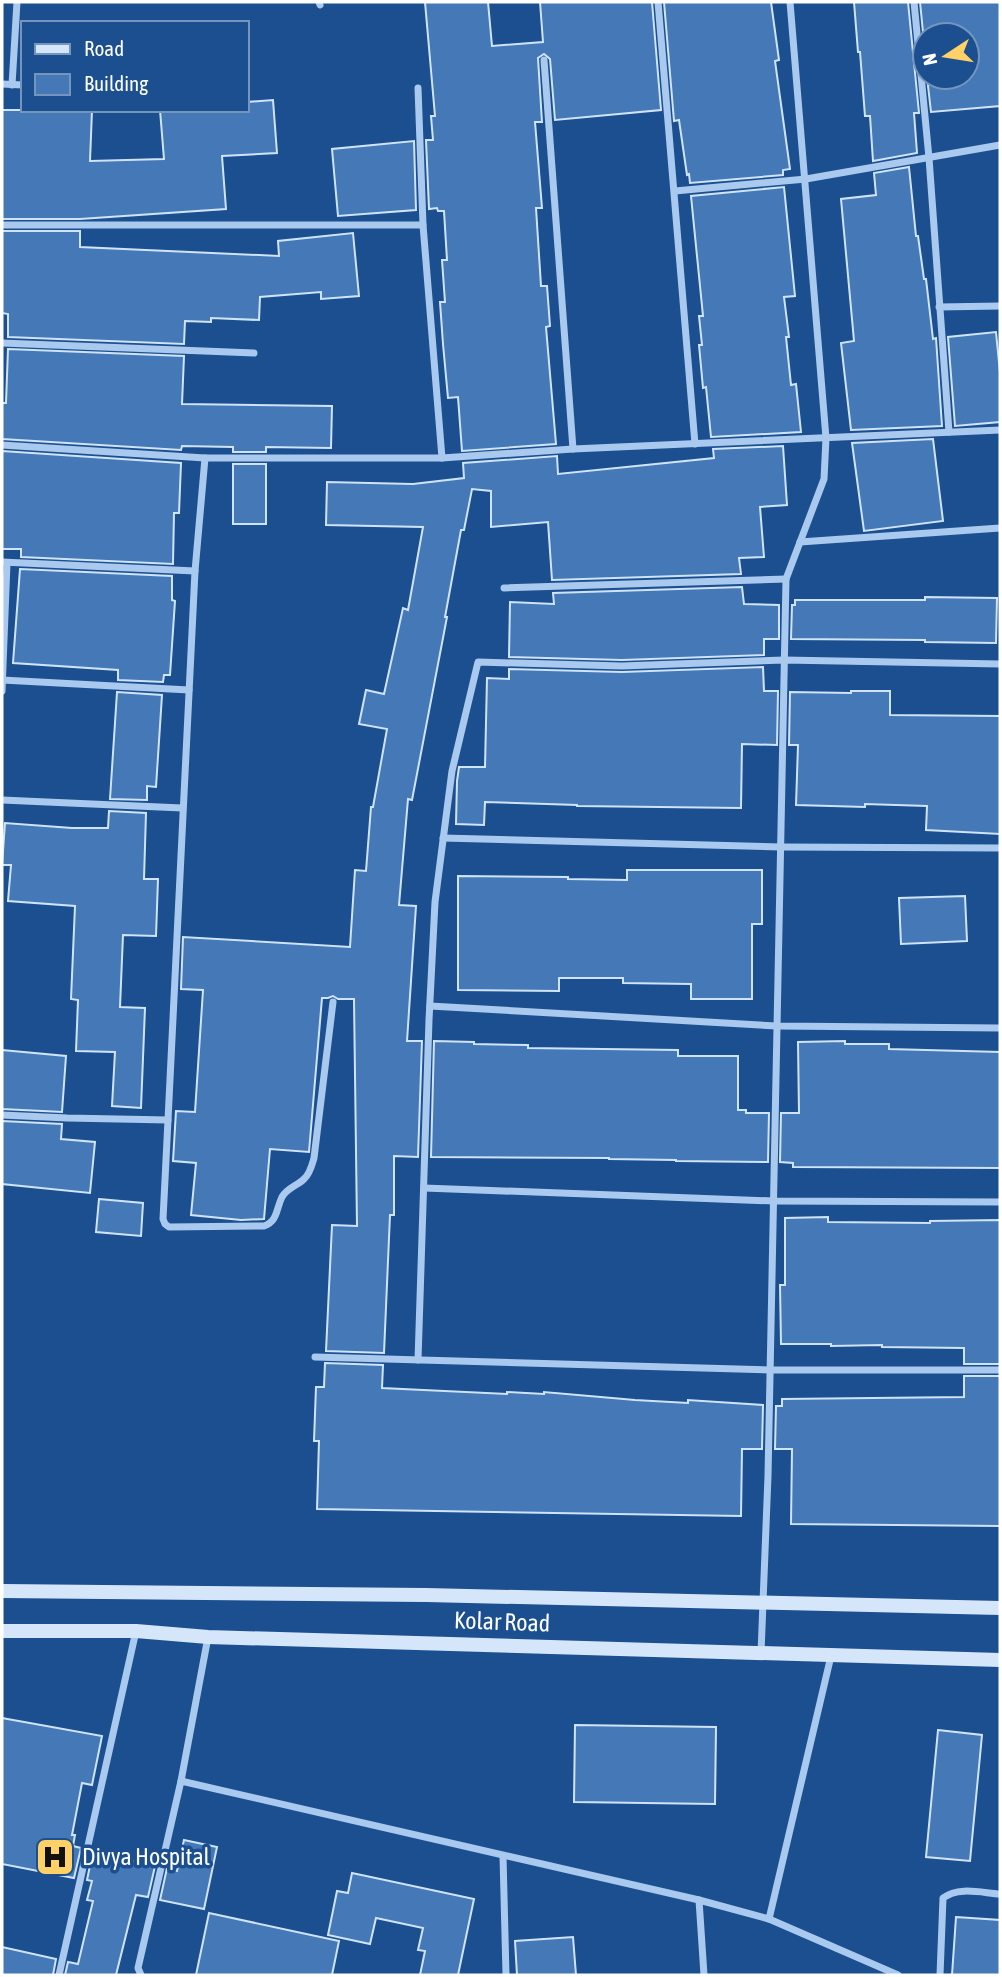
<svg xmlns="http://www.w3.org/2000/svg" width="1002" height="1977" font-family="'Asap Condensed',sans-serif">
	<style>
		.building { fill: #4478b7; stroke: #cfe3fa; stroke-width: 2 }
		.lines { fill: none; stroke-linecap: round; stroke-linejoin: round }
		.minor { stroke: #a9c9ee; stroke-width: 7 }
		.secondary { stroke: #d6e6fa; stroke-width: 14 }
		.labels { text-anchor: middle; stroke-width: 7; stroke-linejoin: round; paint-order: stroke }
		.street-label { font-size: 24px; fill: #fff; stroke: #1b4f8f }
		.poi-label { font-size: 24px; fill: #fff; stroke: #1b4f8f; text-anchor: start }
	</style>
	<rect width="100%" height="100%" fill="#1b4f8f"/>
	<!-- building -->
	<g class="building">
		<polygon points="425,2 488,2 492,46 543,42 540,2 652,2 661,110 555,120 550,59 544,54 538,58 542,122 535,122 542,208 536,208 541,286 547,286 550,326 546,327 556,444 462,451 458,397 448,398 443,344 440,302 445,302 442,260 447,260 444,211 438,211 437,208 429,209 426,140 433,140 431,116 435,116"/>
		<polygon points="664,2 771,2 779,60 775,61 790,169 783,170 783,175 690,183 689,174 687,175 679,120 674,121"/>
		<polygon points="854,2 908,2 919,113 914,113 917,153 873,161 870,116 865,116 860,52 858,52"/>
		<polygon points="920,2 1000,2 1000,106 931,112 927,77 967,77 967,35 925,35 925,52"/>
		<polygon points="273,100 277,153 222,156 226,209 80,219 2,219 2,110 92,110 90,161 164,159 160,110 247,110 247,102"/>
		<polygon points="414,141 416,210 338,216 332,149"/>
		<polygon points="909,167 916,236 918,236 924,279 926,279 933,339 936,338 942,426 851,430 841,343 854,341 841,199 876,195 874,173"/>
		<polygon points="784,187 795,296 784,297 789,337 786,337 791,385 796,384 801,432 711,437 706,387 703,388 699,345 702,345 699,316 703,316 691,196"/>
		<polygon points="2,231 80,231 80,247 279,256 278,241 353,233 359,296 321,299 321,292 260,297 259,320 211,318 211,322 185,321 184,344 8,337 8,314 2,313"/>
		<polygon points="996,332 1000,373 1000,422 955,426 948,337"/>
		<polygon points="8,349 184,356 182,404 332,406 331,448 266,447 266,452 233,452 233,447 182,446 181,450 2,439 2,403 6,403"/>
		<polygon points="933,439 943,521 864,531 852,443"/>
		<polygon points="783,446 787,505 760,507 764,557 739,558 741,574 552,580 548,522 491,527 491,491 472,489 464,530 461,530 445,617 447,617 412,800 408,799 399,905 416,906 407,1041 422,1041 418,1157 394,1156 394,1215 390,1215 384,1353 326,1351 332,1225 357,1226 354,999 338,999 333,996 328,998 322,998 309,1152 270,1149 264,1219 241,1220 191,1215 196,1163 173,1161 176,1111 195,1112 203,990 181,989 183,937 350,947 355,870 366,871 371,807 373,807 387,729 359,724 366,690 384,694 403,608 408,610 423,527 326,525 327,482 413,484 464,478 463,463 557,456 558,474 714,458 713,449"/>
		<polygon points="2,451 181,463 179,513 174,513 173,564 21,557 21,549 2,549"/>
		<rect x="233" y="464" width="33" height="60"/>
		<polygon points="20,569 172,576 172,600 175,601 170,675 164,675 163,682 118,680 118,670 13,663"/>
		<polygon points="742,587 744,604 779,605 779,639 764,639 764,655 622,660 509,657 510,602 554,604 553,593"/>
		<polygon points="925,597 997,598 996,643 925,642 925,640 791,639 792,605 795,605 795,600 925,600"/>
		<polygon points="763,667 764,691 778,691 777,745 742,744 741,808 577,806 577,805 485,802 484,825 456,824 457,781 459,767 485,767 487,678 509,679 509,669 622,672"/>
		<polygon points="851,691 890,691 890,715 1000,716 1000,834 926,830 927,806 865,804 865,807 796,805 798,745 789,745 790,692 851,693"/>
		<polygon points="117,692 162,695 156,787 147,786 147,800 110,799"/>
		<polygon points="109,811 146,813 144,879 158,879 156,936 123,935 120,1007 145,1008 141,1108 112,1106 115,1052 76,1051 78,1000 71,999 75,906 8,901 11,865 2,865 5,823 72,828 108,828"/>
		<polygon points="627,870 762,870 762,924 752,924 752,999 691,999 691,984 623,983 623,978 559,978 559,991 458,990 458,876 568,877 568,879 627,880"/>
		<polygon points="965,896 967,941 901,944 899,898"/>
		<polygon points="434,1041 474,1042 474,1044 528,1045 528,1048 678,1050 678,1056 738,1056 738,1110 746,1110 746,1113 769,1113 768,1162 676,1161 676,1160 609,1159 609,1158 431,1157"/>
		<polygon points="845,1041 845,1044 889,1044 889,1049 1000,1052 1000,1168 793,1167 793,1163 780,1162 781,1113 799,1113 798,1042"/>
		<polygon points="2,1050 66,1056 62,1112 2,1109"/>
		<polygon points="2,1121 62,1124 61,1139 95,1142 90,1193 2,1184"/>
		<polygon points="99,1199 143,1203 141,1236 96,1232"/>
		<polygon points="828,1217 828,1222 930,1223 930,1221 1000,1220 1000,1364 964,1364 964,1348 882,1347 882,1345 831,1346 831,1344 781,1344 780,1285 785,1285 785,1218"/>
		<polygon points="325,1363 383,1365 382,1388 507,1394 507,1392 544,1394 544,1392 635,1400 688,1403 688,1400 763,1405 762,1449 742,1449 741,1516 317,1509 319,1441 314,1441 316,1387 324,1387"/>
		<polygon points="964,1376 1000,1376 1000,1526 791,1524 792,1449 775,1449 776,1406 782,1406 782,1399 964,1397"/>
		<polygon points="2,1718 102,1736 92,1785 82,1783 72,1835 75,1835 73,1846 81,1848 74,1878 2,1864"/>
		<polygon points="575,1725 716,1727 715,1804 574,1802"/>
		<polygon points="938,1730 982,1735 970,1861 926,1857"/>
		<polygon points="184,1840 217,1847 204,1909 160,1900 167,1868 177,1871"/>
		<polygon points="93,1851 155,1866 148,1897 136,1895 116,1975 65,1975 68,1962 78,1964 93,1901 87,1900 92,1881 87,1880"/>
		<polygon points="352,1873 474,1899 458,1975 420,1975 425,1951 418,1950 423,1928 376,1918 370,1944 328,1935 337,1891 348,1893"/>
		<polygon points="209,1913 339,1941 332,1975 196,1975"/>
		<polygon points="956,1917 1000,1920 1000,1975 952,1975"/>
		<polygon points="573,1937 576,1975 517,1975 515,1941"/>
		<polygon points="2,1947 56,1959 53,1975 2,1975"/>
	</g>
	<g class="lines">
		<!-- minor -->
		<g class="minor">
			<polyline points="319,2 320,5"/>
			<polyline points="658,2 695,444"/>
			<polyline points="914,2 929,158 949,432"/>
			<polyline points="544,60 573,449"/>
			<polyline points="2,84 23,85"/>
			<polyline points="12,85 17,2"/>
			<polyline points="418,88 423,225 442,458"/>
			<polyline points="675,191 806,179 1000,145"/>
			<polyline points="2,225 423,225"/>
			<polyline points="939,307 1000,306"/>
			<polyline points="2,343 254,353"/>
			<polyline points="2,445 205,458 442,458 573,449 1000,430"/>
			<polyline points="800,542 1000,528"/>
			<polyline points="2,562 195,571"/>
			<polyline points="504,588 786,579"/>
			<polyline points="2,680 189,690"/>
			<polyline points="2,691 7,563"/>
			<polyline points="2,800 182,808"/>
			<polyline points="443,838 781,847 1000,848"/>
			<polyline points="430,1006 777,1026 1000,1028"/>
			<polyline points="2,1115 67,1118 168,1120 195,571 205,458"/>
			<path d="M168 1120 163 1219 165 1224 169 1227 264 1226C278 1221 276 1209 282 1197 287 1188 297 1186 304 1179 310 1174 312 1165 314 1158L333 1002"/>
			<polyline points="424,1188 774,1201 1000,1202"/>
			<polyline points="315,1357 771,1370 1000,1370"/>
			<polyline points="418,1360 429,1020 435,902 452,771 478,662 622,666 784,660 1000,664"/>
			<polyline points="761,1653 768,1476 786,579 824,479 826,438 790,2"/>
			<polyline points="181,1781 699,1900 769,1919 831,1656"/>
			<polyline points="503,1856 506,1975"/>
			<polyline points="699,1900 704,1975"/>
			<polyline points="769,1919 898,1975"/>
			<polyline points="59,1975 136,1631"/>
			<polyline points="141,1975 138,1968 181,1781 208,1637"/>
			<path d="M940 1975 943 1898C959 1886 982 1893 1000 1894"/>
		</g>
		<!-- secondary -->
		<g class="secondary">
			<polyline points="2,1591 426,1595 1000,1608"/>
			<polyline points="2,1631 136,1631 208,1637 1000,1660"/>
		</g>
	</g>
	<!-- icons -->
	<defs>
		<symbol id="hospital-square" viewBox="-11 -11 22 22"><rect x="-9" y="-9" width="18" height="18" rx="4" fill="#ffd166" stroke="#1b4f8f"/><path d="M-5-5h3v3.5h4V-5h3V5h-3V1.5h-4V5h-3Z" fill="#111"/></symbol>
	</defs>
	<g fill-rule="evenodd">
		<use href="#hospital-square" x="33" y="1835" width="44" height="44"/>
	</g>
	<g class="labels">
		<!-- street labels -->
		<g class="street-label">
			<text transform="translate(502 1622) rotate(2)" y="8">Kolar Road</text>
		</g>
		<!-- poi labels -->
		<g class="poi-label">
			<text x="82" y="1865">Divya Hospital</text>
		</g>
	</g>
	<!-- border -->
	<rect width="1002" height="1977" fill="none" stroke="#ffffff" stroke-width="7"/>
	<!-- legend -->
	<rect x="21" y="21" width="228" height="91" fill="#1b4f8f" stroke="#7695bc" stroke-width="2"/>
	<rect x="35" y="44" width="35" height="10" fill="#d6e6fa" stroke="#7695bc" stroke-width="2"/>
	<text x="84" y="56" font-size="21" fill="#ffffff">Road</text>
	<rect x="35" y="74" width="35" height="21" fill="#4478b7" stroke="#7695bc" stroke-width="2"/>
	<text x="84" y="91" font-size="21" fill="#ffffff">Building</text>
	<!-- north arrow -->
	<g transform="translate(946 56) rotate(258)"><circle r="33" fill="#1b4f8f" stroke="#7695bc" stroke-width="2"/>
	<path d="M0-5L12 26L0 18L-12 26Z" fill="#ffd166"/>
	<text y="-10" font-size="19" font-weight="bold" text-anchor="middle" fill="#ffffff">N</text>
	</g>
</svg>
